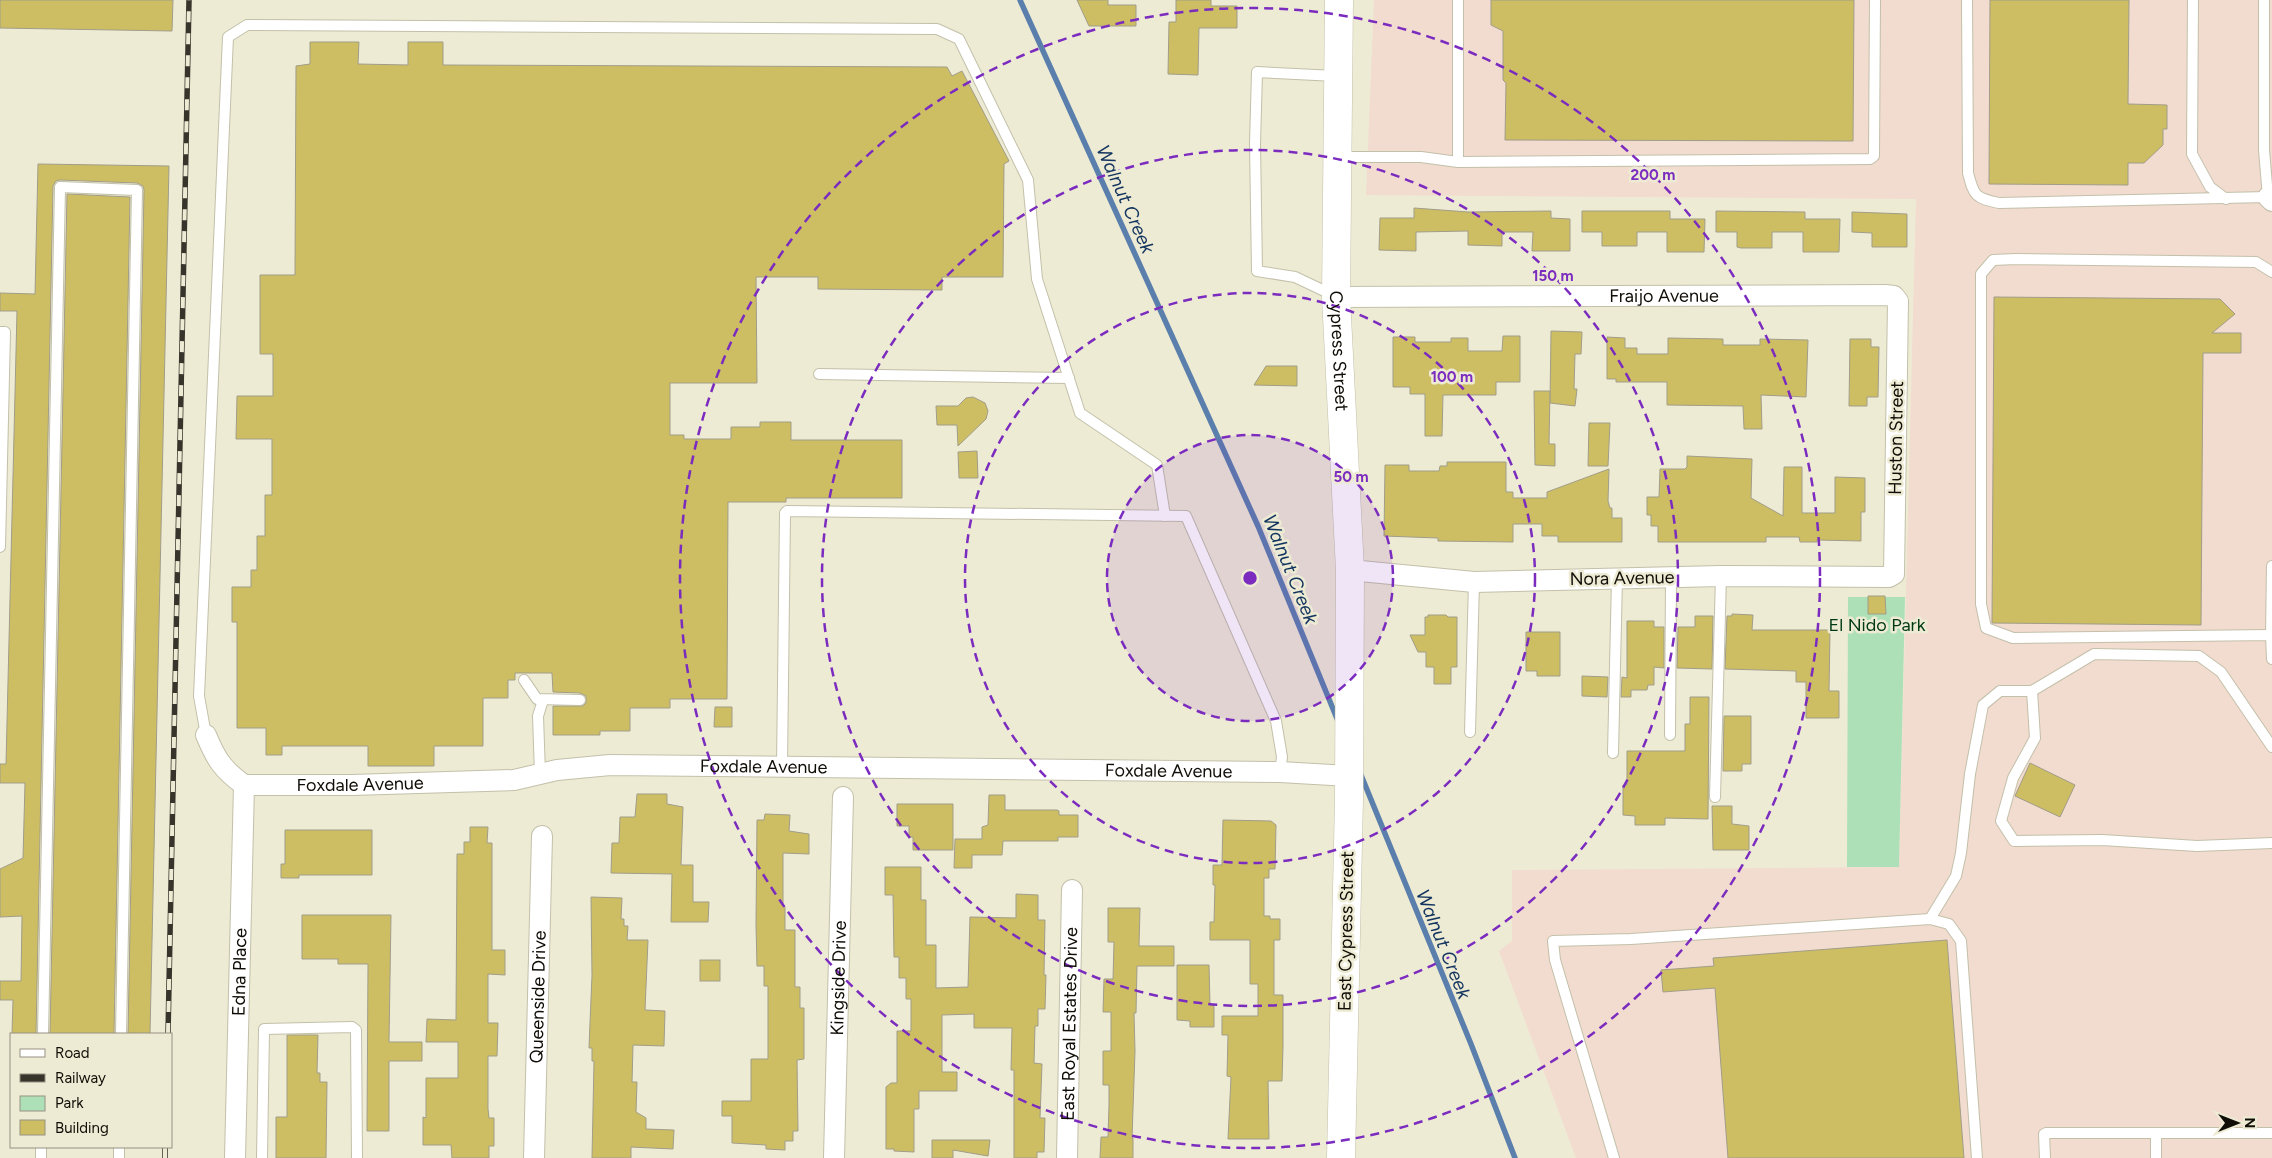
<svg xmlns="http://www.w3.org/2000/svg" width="2272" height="1158" font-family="Figtree,sans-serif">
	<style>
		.industrial { fill: #f2dbcf }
		.green { fill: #aee0b7 }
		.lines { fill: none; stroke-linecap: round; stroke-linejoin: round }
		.stream { stroke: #5b7fac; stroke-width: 5.5 }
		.building { fill: #cdbe64; stroke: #a19d88 }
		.lane-casing { stroke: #c3c0aa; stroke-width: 12 }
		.street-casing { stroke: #c3c0aa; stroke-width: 22 }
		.secondary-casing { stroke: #c3c0aa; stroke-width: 29 }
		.lane { stroke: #fff; stroke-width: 10 }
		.street { stroke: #fff; stroke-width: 20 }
		.secondary { stroke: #fff; stroke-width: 28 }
		.rail-casing { stroke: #37352b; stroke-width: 5.5 }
		.rail { stroke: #eeebd4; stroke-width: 4; stroke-dasharray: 11; stroke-linecap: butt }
		.ring { fill: none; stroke: #7b2cbf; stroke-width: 2.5; stroke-dasharray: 9 6 }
		.labels { text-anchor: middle; stroke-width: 5; stroke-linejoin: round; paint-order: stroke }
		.street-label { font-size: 18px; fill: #0f0d06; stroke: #eeebd4 }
		.park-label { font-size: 18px; fill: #003914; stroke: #eeebd4 }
		.water-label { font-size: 19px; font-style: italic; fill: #11335e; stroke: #eeebd4 }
		.centre { fill: #7b2cbf; stroke: #eeebd4; stroke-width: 2.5 }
		.ring-label { font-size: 15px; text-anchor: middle; font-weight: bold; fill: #7b2cbf; stroke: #eeebd4; stroke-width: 5; stroke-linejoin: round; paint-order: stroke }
	</style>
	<rect width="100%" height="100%" fill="#eeebd4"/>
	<!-- industrial -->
	<polygon class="industrial" points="1374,0 2272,0 2272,1158 1576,1158 1499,951 1512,941 1512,870 1899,867 1916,199 1366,195"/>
	<!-- green -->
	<polygon class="green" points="1848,597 1905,597 1899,867 1847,867"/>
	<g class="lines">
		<!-- stream -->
		<g class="stream">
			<polyline points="1020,0 1258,526 1338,721"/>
			<polyline points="1361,775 1471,1044 1515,1158"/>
		</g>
	</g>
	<!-- building -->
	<g class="building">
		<polygon points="0,0 173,0 172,31 0,28"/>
		<polygon points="1077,0 1108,0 1108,5 1136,5 1136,26 1089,26"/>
		<polygon points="1176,0 1211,0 1211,6 1237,6 1237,28 1199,28 1198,75 1168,74 1169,22 1176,22"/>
		<polygon points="1491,0 1854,0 1853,141 1505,140 1506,83 1503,80 1503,31 1491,25"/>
		<polygon points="1990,0 2129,0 2128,104 2167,105 2167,129 2163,129 2163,145 2144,163 2128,163 2128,185 1989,184"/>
		<polygon points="310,42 359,42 358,64 408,65 408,42 443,42 443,65 947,67 952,76 962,71 1009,161 1004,164 1003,277 942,277 942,290 818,289 818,277 756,277 757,383 670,383 670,435 684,435 684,439 731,439 731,427 760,427 760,422 791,422 791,440 902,440 902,498 786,498 786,502 728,502 727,699 670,699 670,708 630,708 630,731 600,731 600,735 553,735 553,706 583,706 586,703 586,696 580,693 553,692 552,673 515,673 515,680 508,680 508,698 483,698 483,746 434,746 434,766 368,766 368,746 282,746 282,755 266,755 266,728 237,728 237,622 232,622 232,587 251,587 251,570 257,570 257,536 265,536 265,495 272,495 272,439 236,439 237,396 273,396 273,354 260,354 260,275 295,275 296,66 310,64"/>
		<polygon points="38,164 169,166 150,1034 128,1034 144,190 143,186 137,183 60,180 56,181 53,186 36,1034 12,1034 13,1000 0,1000 0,981 21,981 22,916 0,917 0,869 23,858 25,783 0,783 0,764 6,764 17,311 0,311 0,293 35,294"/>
		<polygon points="67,194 130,197 114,1034 50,1034"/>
		<polygon points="1414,208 1468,212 1551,211 1551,218 1570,219 1570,251 1532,251 1533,232 1502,232 1502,246 1468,245 1468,231 1416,232 1416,251 1379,250 1380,218 1414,218"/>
		<polygon points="1582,211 1670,211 1670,219 1705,219 1704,252 1667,252 1667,232 1637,232 1637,246 1602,246 1602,232 1582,232"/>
		<polygon points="1716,211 1805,212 1805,219 1840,219 1839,252 1803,252 1803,232 1772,232 1772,248 1741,248 1737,247 1737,232 1716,232"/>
		<polygon points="1852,212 1907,214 1907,247 1872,247 1872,233 1852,232"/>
		<polygon points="1994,297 2220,299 2235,314 2212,333 2241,333 2241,353 2203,353 2201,625 1992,623"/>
		<polygon points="1551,331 1582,332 1581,354 1575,354 1574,389 1577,389 1575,406 1550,403"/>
		<polygon points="1503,336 1520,336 1520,382 1496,382 1496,395 1443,395 1442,436 1425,436 1425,394 1410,394 1410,387 1393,387 1393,337 1415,337 1415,342 1451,342 1451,338 1468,338 1468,351 1502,351"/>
		<polygon points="1607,337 1625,338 1625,348 1637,348 1637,354 1668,354 1668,338 1723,339 1723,345 1760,345 1760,339 1808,340 1806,397 1761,395 1762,429 1744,429 1743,406 1667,405 1667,382 1616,382 1616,379 1607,379"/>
		<polygon points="1850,339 1871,339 1871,347 1879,347 1878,397 1867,397 1867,406 1849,406"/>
		<polygon points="1266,366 1297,366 1297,386 1254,385"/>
		<polygon points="1534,391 1550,391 1549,444 1555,444 1555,466 1535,465"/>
		<polygon points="973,397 985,403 988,411 986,419 958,446 957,425 937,425 936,406 958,406 966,398"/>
		<polygon points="1589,423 1610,423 1608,466 1588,466"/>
		<polygon points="977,451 978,478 959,478 958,452"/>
		<polygon points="1687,456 1752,459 1751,498 1783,516 1784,467 1802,467 1802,513 1835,513 1835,477 1865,478 1865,512 1861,512 1861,541 1817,540 1817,542 1800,542 1799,537 1766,537 1766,542 1658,542 1658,526 1651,526 1651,515 1647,515 1647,497 1659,497 1660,469 1685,469 1687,467"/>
		<polygon points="1447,462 1506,462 1506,492 1513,492 1513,498 1547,498 1547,492 1609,469 1608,501 1610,508 1612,508 1612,518 1622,518 1622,542 1558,542 1558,536 1542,536 1542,524 1513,524 1513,542 1438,541 1438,538 1384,536 1385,465 1409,465 1409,471 1439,471 1440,466 1447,466"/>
		<polygon points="1868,596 1885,596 1886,614 1868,614"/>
		<polygon points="1732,614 1753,615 1752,630 1830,630 1829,691 1839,691 1839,718 1806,718 1806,682 1796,682 1796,671 1725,669 1727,616 1732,616"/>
		<polygon points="1428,615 1446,615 1448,617 1457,617 1457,667 1451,667 1451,684 1434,684 1434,667 1426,667 1426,652 1418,652 1410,635 1425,635 1425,617 1428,617"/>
		<polygon points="1695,616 1713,616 1712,669 1677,668 1678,627 1695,627"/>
		<polygon points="1627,621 1654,621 1654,627 1664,627 1664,668 1654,667 1654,685 1648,685 1647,690 1631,690 1631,697 1621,697 1622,677 1627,678"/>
		<polygon points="1526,632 1560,632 1560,676 1537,676 1537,671 1526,671"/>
		<polygon points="1582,676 1608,677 1607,697 1582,696"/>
		<polygon points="1690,697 1709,697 1708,819 1665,818 1665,825 1635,825 1635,816 1623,815 1623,785 1627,785 1627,751 1685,751 1685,724 1690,724"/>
		<polygon points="715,707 732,707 732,727 714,727"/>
		<polygon points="1724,716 1751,716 1751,764 1742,764 1742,771 1723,771"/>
		<polygon points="2030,763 2075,785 2060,817 2015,796"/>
		<polygon points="637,794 667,794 667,804 683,807 681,865 693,865 693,902 709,902 708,922 671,922 672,874 611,873 612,843 619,843 620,817 635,817"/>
		<polygon points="989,795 1005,795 1005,810 1057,810 1059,811 1059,815 1078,815 1078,837 1058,837 1058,841 1003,841 1002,855 972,855 972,868 954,868 955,839 982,839 982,827 988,825"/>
		<polygon points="897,804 953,804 953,850 913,850 913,837 909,837 909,826 897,826"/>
		<polygon points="1712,806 1732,806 1732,824 1749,826 1749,850 1713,850"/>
		<polygon points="765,814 790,815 789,831 809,834 809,854 783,853 783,904 785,907 785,930 795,930 795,987 800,987 800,1008 804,1008 804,1059 797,1060 798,1131 793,1131 793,1141 785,1141 785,1150 766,1149 766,1145 732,1143 732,1116 722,1116 722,1101 751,1101 751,1059 768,1059 768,986 764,986 764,966 757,966 756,924 757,820 764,820"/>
		<polygon points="1223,820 1271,821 1276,825 1275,869 1269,869 1269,878 1264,878 1264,916 1270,916 1270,919 1280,919 1280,940 1274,940 1274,995 1283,995 1283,1046 1282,1081 1268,1081 1269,1139 1228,1139 1231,1077 1227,1076 1228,1035 1222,1035 1222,1016 1258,1016 1258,984 1250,984 1250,940 1210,940 1210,922 1214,922 1215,885 1213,885 1213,865 1222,865"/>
		<polygon points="470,827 488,827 487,843 492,843 492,950 505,950 505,975 488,974 488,1023 498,1023 497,1056 488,1056 488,1109 489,1118 494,1118 494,1146 489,1146 489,1158 452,1158 451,1145 423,1145 423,1117 426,1118 426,1078 458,1078 458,1042 426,1042 427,1019 456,1020 457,854 464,854 464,842 470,842"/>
		<polygon points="285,830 372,830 372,875 299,875 299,878 281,878 281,864 285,864"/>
		<polygon points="885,867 921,867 921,900 926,900 926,945 936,945 936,988 968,987 970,917 1016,918 1016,894 1038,895 1038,920 1045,920 1044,975 1046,975 1045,1009 1038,1009 1038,1026 1035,1026 1034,1063 1042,1064 1040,1118 1045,1118 1044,1152 1037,1152 1037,1158 1014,1158 1014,1070 1011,1070 1012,1028 974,1028 974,1014 942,1015 942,1072 957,1072 957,1091 919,1091 919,1109 914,1109 914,1152 894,1151 894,1149 886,1149 886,1087 891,1083 897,1083 897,1031 911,1031 911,999 906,999 906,978 899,978 899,957 894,957 893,895 885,895"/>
		<polygon points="591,897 622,898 621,919 624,919 624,926 628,926 627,940 648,940 645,1010 665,1011 664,1046 633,1045 632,1082 637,1082 636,1112 646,1118 646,1129 674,1130 673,1149 631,1147 631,1158 592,1158 594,1061 592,1061 592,1048 589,1048 592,975"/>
		<polygon points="1108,908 1140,908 1139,946 1174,946 1174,966 1137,966 1136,1013 1134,1013 1135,1051 1132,1138 1133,1138 1133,1158 1100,1158 1101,1137 1108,1137 1109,1105 1109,1085 1103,1085 1103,1051 1111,1051 1111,1012 1103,1012 1104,979 1113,979 1114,942 1108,942"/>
		<polygon points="302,915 391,915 389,1042 422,1042 422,1061 389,1061 389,1131 367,1131 368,964 338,964 338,959 302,959"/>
		<polygon points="1947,940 1964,1158 1728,1158 1715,988 1663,992 1661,970 1714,966 1713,958"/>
		<rect x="700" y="960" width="20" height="21"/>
		<polygon points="1177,965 1209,965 1210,1005 1214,1005 1214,1027 1190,1027 1190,1021 1177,1020"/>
		<polygon points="287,1035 318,1035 317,1073 320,1073 320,1082 327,1082 326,1158 276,1158 276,1117 287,1117"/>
		<polygon points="932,1140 990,1140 988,1156 953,1150 953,1158 932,1158"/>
	</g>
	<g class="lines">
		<defs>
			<g id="lane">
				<polyline points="1458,0 1458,162"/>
				<path d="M1967 0 1968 173C1974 196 1975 198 1999 203L2268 197 2264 150V0"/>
				<polyline points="2193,0 2192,154 2210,187 2226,199"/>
				<polyline points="1338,157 1421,157 1458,162 1870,159 1874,156 1875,0"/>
				<polyline points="2272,272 2256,262 2016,259 1993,260 1981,274 1981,604 1986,628 2013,638 2271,635 2272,659"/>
				<polyline points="1333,295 1295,277 1257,271 1255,144 1257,72 1336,76"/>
				<polyline points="0,332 5,332 0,547"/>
				<polyline points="819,374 1069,378"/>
				<polyline points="2271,635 2272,566"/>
				<polyline points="524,680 537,699 580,700"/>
				<polyline points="2032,691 2035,738 2013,778 2001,821 2014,841 2102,840 2197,846 2272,843"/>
				<polyline points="1470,732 1474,582"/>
				<polyline points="206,735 199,696 228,37 247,25 937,29 959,39 1028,180 1037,279 1080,413 1157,465 1165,516"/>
				<polyline points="1670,735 1671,577"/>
				<polyline points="1613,753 1617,578"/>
				<polyline points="782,767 785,513 787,511 1186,516 1276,721 1282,757 1280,772"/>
				<polyline points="540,774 538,716 543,700"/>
				<polyline points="1715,797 1721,576"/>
				<polyline points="1930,919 1956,876 1961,853 1970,774 1983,705 2000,691 2032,691 2094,654 2199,656 2221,672 2272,747"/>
				<polyline points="43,1034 60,187 137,190 121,1034"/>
				<polyline points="2156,1133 2156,1158"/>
				<polyline points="41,1158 41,1147"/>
				<polyline points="119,1158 119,1147"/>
				<polyline points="262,1158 264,1029 352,1027 356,1030 357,1158"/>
				<polyline points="1614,1158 1555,960 1553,941 1631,939 1930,919 1949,924 1961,941 1977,1158"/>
				<polyline points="2045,1158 2044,1134 2046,1133 2272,1133"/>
			</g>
			<g id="street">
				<polyline points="2268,197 2272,201"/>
				<path id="s1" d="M1336 297 1885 295 1894 296 1898 301 1894 574 1889 577 1721 576 1474 582 1350 570"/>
				<path id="s2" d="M206 735C216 759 222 769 244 785H352L514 780 557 770 610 765 1280 772 1349 776"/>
				<path id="s3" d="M235 1158 244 785"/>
				<path id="s4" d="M534 1158 542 836"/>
				<path id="s5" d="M834 1158 843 797"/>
				<path id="s6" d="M1067 1158 1072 890"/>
			</g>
			<g id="secondary">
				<path id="s7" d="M1339 0 1336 297 1350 570 1349 799 1341 1158"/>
			</g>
		</defs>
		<!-- lane casing -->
		<use href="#lane" class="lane-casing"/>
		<!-- street casing -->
		<use href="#street" class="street-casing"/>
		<!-- secondary casing -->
		<use href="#secondary" class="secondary-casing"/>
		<!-- lane -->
		<use href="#lane" class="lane"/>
		<!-- street -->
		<use href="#street" class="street"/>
		<!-- secondary -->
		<use href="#secondary" class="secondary"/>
		<defs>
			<g id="rail">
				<polyline points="168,1034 189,0"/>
				<polyline points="165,1158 165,1147"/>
			</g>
		</defs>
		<!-- rail casing -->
		<use href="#rail" class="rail-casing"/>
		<!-- rail -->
		<use href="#rail" class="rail"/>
	</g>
	<!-- distance rings -->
	<circle cx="1250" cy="578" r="143" fill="#7b2cbf" fill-opacity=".12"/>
	<g class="ring">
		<circle cx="1250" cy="578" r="143"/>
		<circle cx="1250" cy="578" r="285"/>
		<circle cx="1250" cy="578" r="428"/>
		<circle cx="1250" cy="578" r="570"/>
	</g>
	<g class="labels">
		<!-- street labels -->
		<g class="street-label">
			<text dy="6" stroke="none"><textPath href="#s1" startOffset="328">Fraijo Avenue</textPath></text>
			<text dy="6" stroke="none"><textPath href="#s7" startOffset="351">Cypress Street</textPath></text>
			<text transform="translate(1896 438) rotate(-89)" y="6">Huston Street</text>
			<text transform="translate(1622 578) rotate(-1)" y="6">Nora Avenue</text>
			<text dy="6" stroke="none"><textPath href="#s2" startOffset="585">Foxdale Avenue</textPath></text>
			<text dy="6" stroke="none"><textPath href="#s2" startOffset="990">Foxdale Avenue</textPath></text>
			<text dy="6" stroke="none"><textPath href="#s2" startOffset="180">Foxdale Avenue</textPath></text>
			<text transform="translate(1346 931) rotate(-89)" y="6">East Cypress Street</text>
			<text dy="6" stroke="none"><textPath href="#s3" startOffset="186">Edna Place</textPath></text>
			<text dy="6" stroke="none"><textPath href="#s5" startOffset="180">Kingside Drive</textPath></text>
			<text dy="6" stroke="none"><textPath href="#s4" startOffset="161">Queenside Drive</textPath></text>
			<text dy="6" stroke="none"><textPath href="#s6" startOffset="134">East Royal Estates Drive</textPath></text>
		</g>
		<!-- park labels -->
		<g class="park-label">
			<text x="1877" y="631">El Nido Park</text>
		</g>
		<!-- water labels -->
		<g class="water-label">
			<text transform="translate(1126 199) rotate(66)" y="7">Walnut Creek</text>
			<text transform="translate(1291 569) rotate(68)" y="7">Walnut Creek</text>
			<text transform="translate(1444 944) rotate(68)" y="7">Walnut Creek</text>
		</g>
	</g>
	<circle cx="1250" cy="578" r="8" class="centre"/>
	<g class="ring-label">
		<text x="1653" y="180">200 m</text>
		<text x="1553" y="281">150 m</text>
		<text x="1452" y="382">100 m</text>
		<text x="1351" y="482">50 m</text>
	</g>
	<!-- legend -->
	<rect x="10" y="1033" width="162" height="115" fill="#eeebd4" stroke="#959282"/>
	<rect x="20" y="1049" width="25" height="8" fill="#ffffff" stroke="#959282"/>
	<text x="55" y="1058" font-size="15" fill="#0f0d06">Road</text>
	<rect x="20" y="1074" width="25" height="8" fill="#37352b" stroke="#959282"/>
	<text x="55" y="1083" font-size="15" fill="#0f0d06">Railway</text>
	<rect x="20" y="1096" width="25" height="15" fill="#aee0b7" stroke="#959282"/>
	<text x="55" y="1108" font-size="15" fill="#0f0d06">Park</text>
	<rect x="20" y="1120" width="25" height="15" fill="#cdbe64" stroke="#959282"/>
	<text x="55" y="1133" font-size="15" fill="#0f0d06">Building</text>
	<!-- north arrow -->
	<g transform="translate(2237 1123) rotate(90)" stroke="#eeebd4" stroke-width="4" paint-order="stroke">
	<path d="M0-4L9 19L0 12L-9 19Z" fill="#0f0d06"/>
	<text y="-8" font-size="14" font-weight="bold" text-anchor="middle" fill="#0f0d06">N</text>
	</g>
</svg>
